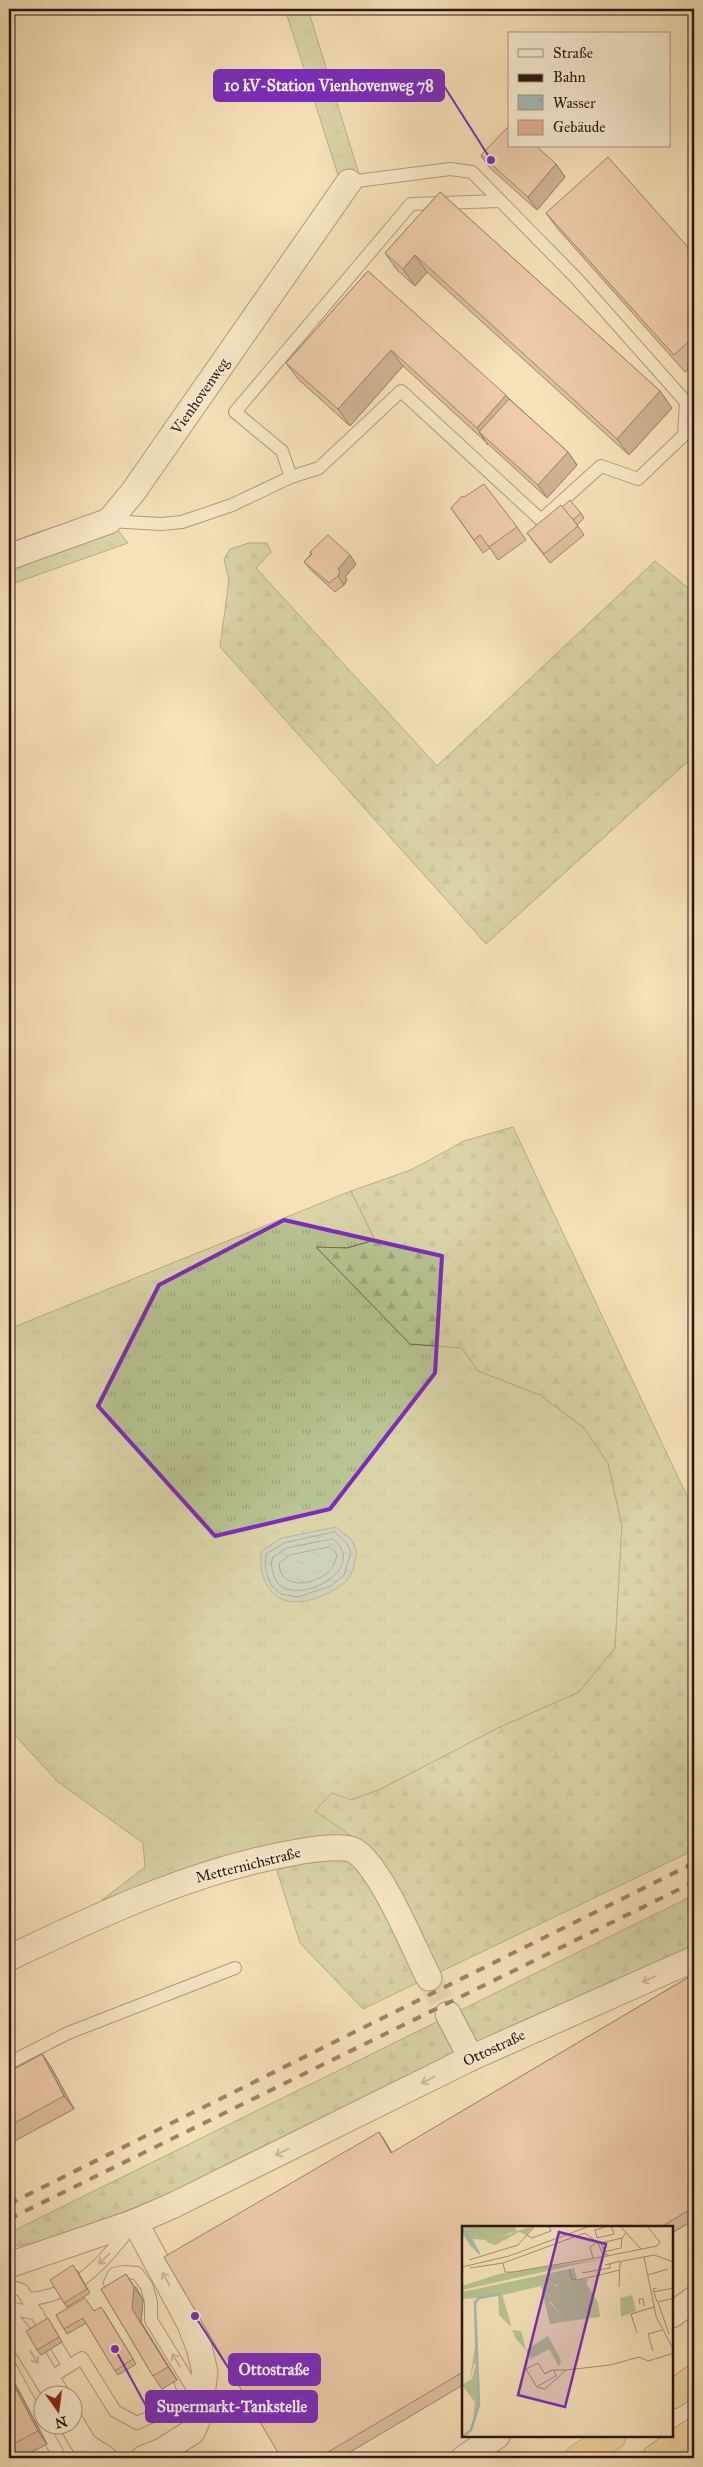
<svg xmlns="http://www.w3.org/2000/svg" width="703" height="2467" font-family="'IM FELL Great Primer',serif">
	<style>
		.grass { fill: url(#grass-tufts); stroke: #706d50 }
		.forest { fill: url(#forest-firs); stroke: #706d50 }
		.water { fill: url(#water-ripples); stroke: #707a74 }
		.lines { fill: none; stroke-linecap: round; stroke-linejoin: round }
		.shore { stroke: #646963; stroke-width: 1 }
		.street-tunnel { stroke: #d6c39f; stroke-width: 25; stroke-dasharray: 25 12; stroke-linecap: butt }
		.lane-casing { stroke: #5c4939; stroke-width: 14 }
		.street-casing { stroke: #5c4939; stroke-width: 27 }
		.highway-casing { stroke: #29160e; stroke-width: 29 }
		.lane { stroke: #f8ecd2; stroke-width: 12 }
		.street { stroke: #f8ecd2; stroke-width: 25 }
		.highway { stroke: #eac17c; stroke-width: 28 }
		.rail { stroke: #29160e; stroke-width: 4; stroke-dasharray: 9 9; stroke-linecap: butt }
		.wall { fill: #c59682; stroke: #29160e }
		.shaded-wall { fill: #a07a6a; stroke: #29160e }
		.building { fill: #e5af97; stroke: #29160e }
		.oneway { stroke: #9b8c7a }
		.marked { fill: none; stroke: #7b2cbf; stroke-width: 4; stroke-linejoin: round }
		.labels { text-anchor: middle; stroke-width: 4; stroke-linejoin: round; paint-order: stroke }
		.street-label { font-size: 15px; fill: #29160e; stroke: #f8ecd2 }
		.inset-river { fill: none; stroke: #9fbcb8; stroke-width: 2.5 }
		.inset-road { fill: none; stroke: #a39075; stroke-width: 1 }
		.view { fill: #7b2cbf; fill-opacity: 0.15; stroke: #7b2cbf; stroke-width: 2.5 }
		.inset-edge { fill: none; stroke: #29160e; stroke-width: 2.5 }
		.leader { fill: none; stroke: #7b2cbf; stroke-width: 2 }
		.callout-dot { fill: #7b2cbf; stroke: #f8ecd2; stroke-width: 2 }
		.callout { fill: #7b2cbf; stroke: #7b2cbf; stroke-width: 2 }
		.callout-label { font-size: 16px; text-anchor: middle; font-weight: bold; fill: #fff }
	</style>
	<defs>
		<pattern id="grass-tufts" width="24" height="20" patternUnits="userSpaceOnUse" patternTransform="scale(1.25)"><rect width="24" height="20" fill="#b8c492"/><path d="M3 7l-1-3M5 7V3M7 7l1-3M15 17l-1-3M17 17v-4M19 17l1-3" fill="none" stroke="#9ea87d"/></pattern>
		<pattern id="forest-firs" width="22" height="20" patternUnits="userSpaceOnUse" patternTransform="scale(1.25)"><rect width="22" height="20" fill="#b8c492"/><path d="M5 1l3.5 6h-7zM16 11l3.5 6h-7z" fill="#9ea87d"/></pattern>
		<pattern id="water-ripples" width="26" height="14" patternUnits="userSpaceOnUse" patternTransform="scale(1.25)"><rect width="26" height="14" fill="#9fbcb8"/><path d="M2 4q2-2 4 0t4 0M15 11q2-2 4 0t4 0" fill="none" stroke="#89a19d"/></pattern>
	</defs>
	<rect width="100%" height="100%" fill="#f5e2b9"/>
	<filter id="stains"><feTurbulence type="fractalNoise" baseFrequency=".004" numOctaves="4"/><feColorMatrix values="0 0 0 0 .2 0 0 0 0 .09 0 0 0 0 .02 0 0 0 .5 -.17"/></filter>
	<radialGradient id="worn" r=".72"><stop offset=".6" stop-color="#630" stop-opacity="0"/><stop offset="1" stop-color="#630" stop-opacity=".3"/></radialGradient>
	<!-- grass -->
	<g class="grass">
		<polygon points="285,9 308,9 359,174 339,178"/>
		<path d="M106 515 128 543 9 585V543C41 531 72 519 106 515Z"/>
		<polygon points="351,1191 375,1240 347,1248 317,1248 410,1344 462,1348 478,1371 540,1395 584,1428 608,1463 622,1526 615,1648 579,1692 498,1728 379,1790 351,1800 352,1836 201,1868 102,1900 145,1867 143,1843 58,1782 9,1729 9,1329"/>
	</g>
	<!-- forest -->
	<g class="forest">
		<polygon points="249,543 267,543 271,552 256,568 437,766 655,561 694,593 694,756 486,944 220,647 229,580 224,559 230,549"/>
		<polygon points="513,1127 694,1511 694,1850 363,2009 300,1943 277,1871 351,1836 315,1811 332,1793 351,1800 379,1790 498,1728 579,1692 615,1648 622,1526 608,1463 584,1428 540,1395 478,1371 462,1348 410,1344 316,1247 347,1248 375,1240 351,1191 411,1170 464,1141"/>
		<polygon points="694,1895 694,1949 202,2181 57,2238 16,2246 9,2240 9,2233"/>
	</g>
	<!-- water -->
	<path class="water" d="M336 1527 351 1539 357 1552C355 1559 354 1571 349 1578 344 1585 332 1591 324 1595 284 1613 258 1594 261 1551L282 1538Z"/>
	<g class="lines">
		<!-- shore -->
		<g class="shore">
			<polygon points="335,1532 346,1542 351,1552 344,1575 331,1586 298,1597 281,1594 271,1585 265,1568 266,1554 284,1543"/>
			<path d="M333 1539C373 1571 287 1613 274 1576 272 1569 270 1564 273 1557L287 1548Z"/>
			<path d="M330 1547 337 1554C336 1558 335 1563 333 1566 322 1585 279 1593 279 1563L290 1555Z"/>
		</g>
		<!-- street-tunnel -->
		<polyline class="street-tunnel" points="429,1978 448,2014"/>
		<defs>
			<g id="lane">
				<polyline points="291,477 282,451 235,412 411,204 500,201"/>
				<polyline points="109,521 161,524 182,522 232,505 291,477 319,468 401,391 541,520 601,466 638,479 684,435 686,402 577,279 472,172 450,169 349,182"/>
				<polyline points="9,2063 68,2033 235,1968"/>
				<polyline points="9,2286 22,2290 68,2365"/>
				<polyline points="118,2297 110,2283 114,2274 124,2272 137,2273 147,2287 151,2302 151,2320 198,2397"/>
				<path d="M28 2299C74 2297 104 2262 130 2228"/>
				<polyline points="9,2308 38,2314"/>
				<polyline points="9,2365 60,2458"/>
				<polyline points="48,2379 82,2358 115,2411 137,2423 168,2409 173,2401 168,2385"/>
			</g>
			<g id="street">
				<polyline points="9,557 109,521 133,492 349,182"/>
				<path d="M9 1958C103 1913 199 1868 303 1851 315 1849 345 1845 355 1851 381 1867 414 1949 429 1978"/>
				<polyline points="448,2014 471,2058"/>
				<polyline points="135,2222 189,2322 199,2347 205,2372 199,2417 192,2432 160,2452 144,2458"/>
				<polyline points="9,2265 135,2222 174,2205 471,2058 694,1959"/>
				<polyline points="672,2315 694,2299"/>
				<polyline points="9,2323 23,2340 56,2394"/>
				<polyline points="72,2424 85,2446 104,2458"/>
				<polyline points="464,2458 497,2436"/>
			</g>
			<g id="highway">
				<polyline points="672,2395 694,2379"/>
				<polyline points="579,2458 612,2436"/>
				<polyline points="656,2458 694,2432"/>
			</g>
		</defs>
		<!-- lane casing -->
		<use href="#lane" class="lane-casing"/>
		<!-- street casing -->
		<use href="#street" class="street-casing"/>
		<!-- highway casing -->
		<use href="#highway" class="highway-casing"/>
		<!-- lane -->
		<use href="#lane" class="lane"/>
		<!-- street -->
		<use href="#street" class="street"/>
		<!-- highway -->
		<use href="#highway" class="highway"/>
		<!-- rail -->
		<g class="rail">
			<polyline points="9,2204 694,1863"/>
			<polyline points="9,2219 694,1882"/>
		</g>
	</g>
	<!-- wall -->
	<g class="wall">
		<polygon points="481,156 556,164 565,177 537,210 490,168"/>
		<polygon points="440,192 660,391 672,408 629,455 427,272 415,286 397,270 385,253"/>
		<polygon points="546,213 694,254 694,364 685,372 558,229"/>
		<polygon points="368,271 568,452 577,465 547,498 403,366 350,426 298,379 286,363"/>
		<polygon points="464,497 517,527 526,540 498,560 490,548 483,553 451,508"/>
		<polygon points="562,507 581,513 584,518 577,525"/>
		<polygon points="578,526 584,535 550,563 527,533"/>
		<polygon points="310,552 356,564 345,577 347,579 344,585 335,592 311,570 304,562 311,554"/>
		<polygon points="694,1974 694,2220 672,2233 672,2227 463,2227 463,2385 340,2458 281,2458 379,2132 392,2153"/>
		<polygon points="42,2054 51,2067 74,2109 9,2144 9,2072"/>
		<polygon points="77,2270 90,2293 67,2307 64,2303"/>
		<polygon points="136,2287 143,2300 141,2322 177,2380 162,2389 153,2376 101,2289"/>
		<polygon points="94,2311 104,2311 136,2364 118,2375 86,2323 67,2334 56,2315"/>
		<polygon points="51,2323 62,2342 41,2355 37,2350"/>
		<polygon points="9,2372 47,2444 20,2458 9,2458"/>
	</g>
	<!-- shaded-wall -->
	<g class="shaded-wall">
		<polygon points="556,164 565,177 537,210 528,197"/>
		<polygon points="415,255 427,272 415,286 403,269"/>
		<polygon points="391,350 403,366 350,426 338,409"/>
		<polygon points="660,391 672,408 629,455 617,439"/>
		<polygon points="506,395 518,412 479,432 488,445 477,428"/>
		<polygon points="568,452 577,465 547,498 538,485"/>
		<polygon points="350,555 356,564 345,577 347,579 344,585 338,576 338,569"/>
		<polygon points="42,2054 51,2067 74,2109 64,2096"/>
		<polygon points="379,2132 385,2141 397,2162 391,2153"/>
		<polygon points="126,2274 143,2300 141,2322 177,2380 168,2367 132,2309"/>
		<polygon points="9,2372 47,2444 38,2431 9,2376"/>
	</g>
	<!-- building -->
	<g class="building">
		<polygon points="509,126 509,146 536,146 556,164 528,197 481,155"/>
		<polygon points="608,157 694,254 694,337 674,355 546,213"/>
		<polygon points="440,192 660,391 617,439 415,255 403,269 385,253"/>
		<polygon points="368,271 506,395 477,428 391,350 338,409 286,363"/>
		<polygon points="509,399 568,452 538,485 479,432"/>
		<polygon points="484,484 517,527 489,547 480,535 474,540 451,508 462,496 464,497"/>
		<polygon points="570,500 581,513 573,520 562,507"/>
		<polygon points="561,505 578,526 544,554 527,533"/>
		<polygon points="328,535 350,555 338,569 340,570 338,576 329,583 304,562 312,554 310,552"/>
		<polygon points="694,1974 694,2207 661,2227 463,2227 463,2372 318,2458 281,2458 164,2257 379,2132 391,2153"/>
		<polygon points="42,2054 64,2096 9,2126 9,2072"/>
		<polygon points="73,2265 87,2289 64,2303 50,2280"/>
		<polygon points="126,2274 134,2287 132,2309 168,2367 153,2376 101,2289"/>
		<polygon points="85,2298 94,2311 101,2307 133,2359 115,2371 83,2318 64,2329 56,2315"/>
		<polygon points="48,2318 59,2337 37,2350 26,2331"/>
		<polygon points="9,2376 38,2431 9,2446"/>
	</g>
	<!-- one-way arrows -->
	<defs><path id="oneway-shaft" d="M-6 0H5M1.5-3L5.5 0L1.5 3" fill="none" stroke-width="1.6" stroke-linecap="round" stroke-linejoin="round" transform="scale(1.25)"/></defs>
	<g class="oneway">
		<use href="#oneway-shaft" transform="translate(649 1979) rotate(157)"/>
		<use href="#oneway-shaft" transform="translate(428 2080) rotate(153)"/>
		<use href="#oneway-shaft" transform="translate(282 2152) rotate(154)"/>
		<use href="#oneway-shaft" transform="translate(104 2259) rotate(137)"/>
		<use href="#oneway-shaft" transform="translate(166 2279) rotate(-118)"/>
		<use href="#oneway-shaft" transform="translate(34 2357) rotate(58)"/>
		<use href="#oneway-shaft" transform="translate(176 2360) rotate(-122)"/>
	</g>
	<!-- marked area -->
	<path d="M0 0H703V2467H0ZM284 1220 442 1256 435 1373 330 1509 215 1536 98 1406 159 1285Z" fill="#f5e2b9" fill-opacity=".55" fill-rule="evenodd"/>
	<path class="marked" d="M284 1220 442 1256 435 1373 330 1509 215 1536 98 1406 159 1285Z"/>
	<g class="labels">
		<!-- street labels -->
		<g class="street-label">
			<text transform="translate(200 396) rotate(-55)" y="5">Vienhovenweg</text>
			<text transform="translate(248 1865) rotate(-14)" y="5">Metternichstraße</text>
			<text transform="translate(494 2048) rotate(-25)" y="5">Ottostraße</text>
		</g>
	</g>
	<!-- overview -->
	<g transform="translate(462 2226)">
		<rect width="211" height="211" fill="#f5e2b9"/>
		<path d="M16 0H27L35 12 51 7 45 0H53L54 5 72 0 64 9 57 6 33 19 25 16ZM127 53 124 57 136 76 138 91 99 96V93L102 92 87 74 89 62 110 54ZM40 68 48 95 49 101 37 89 36 70ZM17 72 13 79 18 176 11 192 13 176H16L15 138H12L8 153 13 119 12 76ZM50 104 59 105 64 124 54 113Z" fill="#b8c492"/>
		<path d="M0 0H16L25 14 11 13 19 30 8 20 0 7ZM27 0H45L52 5 35 12ZM140 33 0 64V60L40 47ZM112 42 115 53 111 57 93 59 87 70 88 77 103 93H99V96L88 98 79 60 36 70 0 73V66ZM170 69 174 85 159 91 158 72ZM86 110 99 134 97 141 87 123 69 133 64 124Z" fill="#b8c492"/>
		<path d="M14 136 16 176H13L0 159 10 153Z" fill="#b8c492"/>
		<path class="inset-river" d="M0 2 17 27M0 211 9 204 17 179 13 77 17 72 38 68"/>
		<path class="inset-road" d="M147 0 133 4 135 12 152 8 149 0M158 0 179 23M185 0 198 16M65 9 70 12 89 5 87 0M160 12 159 22 142 26 139 17 160 12 164 7M182 31 194 90 212 125M131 32 128 21 135 16M7 34 56 19 73 0M41 37 43 46H51L145 30 195 20 198 16M143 39 159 35M0 41 47 30 128 0M8 42 41 37 123 7 136 17 140 27 146 29M107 43 110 53 116 54 158 44M120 47 148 42V37M186 49 206 43M157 61 158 37 161 35 192 29 212 36M195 62 191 63 195 76M191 66 212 62M178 78 177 73H181L182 80M175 107 169 88 192 81M207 108 196 76 212 72M191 125 186 108 200 104M104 144H90L83 148 76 137 64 143 75 161 83 163 104 144 148 139 177 131 186 135 212 127M76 160 94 150 92 144"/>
		<path class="view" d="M97 6 144 18 103 181 56 169Z"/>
		<rect width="211" height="211" class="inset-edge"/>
	</g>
	<!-- callouts -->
	<path class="leader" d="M491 160L444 86M195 2316L229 2369M115 2349L146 2406"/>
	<g class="callout-dot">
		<circle cx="491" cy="160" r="5"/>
		<circle cx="195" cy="2316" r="5"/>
		<circle cx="115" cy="2349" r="5"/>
	</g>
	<g class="callout">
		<rect x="214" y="70" width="230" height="31" rx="5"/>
		<rect x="229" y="2354" width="91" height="31" rx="5"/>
		<rect x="146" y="2391" width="171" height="31" rx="5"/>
	</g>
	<g class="callout-label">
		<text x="329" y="91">10 kV-Station Vienhovenweg 78</text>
		<text x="274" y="2375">Ottostraße</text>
		<text x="232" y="2412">Supermarkt-Tankstelle</text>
	</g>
	<!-- margin -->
	<rect width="703" height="2467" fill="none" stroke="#f5e2b9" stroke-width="30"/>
	<rect x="10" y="10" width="683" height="2447" fill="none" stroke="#29160e" stroke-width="2.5"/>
	<rect x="15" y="15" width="673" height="2437" fill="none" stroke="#29160e"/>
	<!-- legend -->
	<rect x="508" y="32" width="162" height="115" fill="#f8ecd2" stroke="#a59684"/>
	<rect x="518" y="49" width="25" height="8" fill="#f8ecd2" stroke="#a59684"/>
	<text x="553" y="58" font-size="15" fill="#29160e">Straße</text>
	<rect x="518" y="74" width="25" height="8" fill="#29160e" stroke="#a59684"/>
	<text x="553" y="82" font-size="15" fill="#29160e">Bahn</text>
	<rect x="518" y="95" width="25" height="15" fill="url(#water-ripples)" stroke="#a59684"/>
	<text x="553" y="108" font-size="15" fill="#29160e">Wasser</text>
	<rect x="518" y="120" width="25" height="15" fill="#e5af97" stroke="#a59684"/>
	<text x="553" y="132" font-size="15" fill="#29160e">Gebäude</text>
	<!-- north arrow -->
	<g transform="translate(58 2410) rotate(166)"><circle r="24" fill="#f8ecd2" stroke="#a59684"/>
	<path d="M0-4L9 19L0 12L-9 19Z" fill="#8f2418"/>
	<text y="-8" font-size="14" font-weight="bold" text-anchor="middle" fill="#29160e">N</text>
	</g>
	<rect width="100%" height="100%" filter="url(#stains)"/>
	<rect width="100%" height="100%" fill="url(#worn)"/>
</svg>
